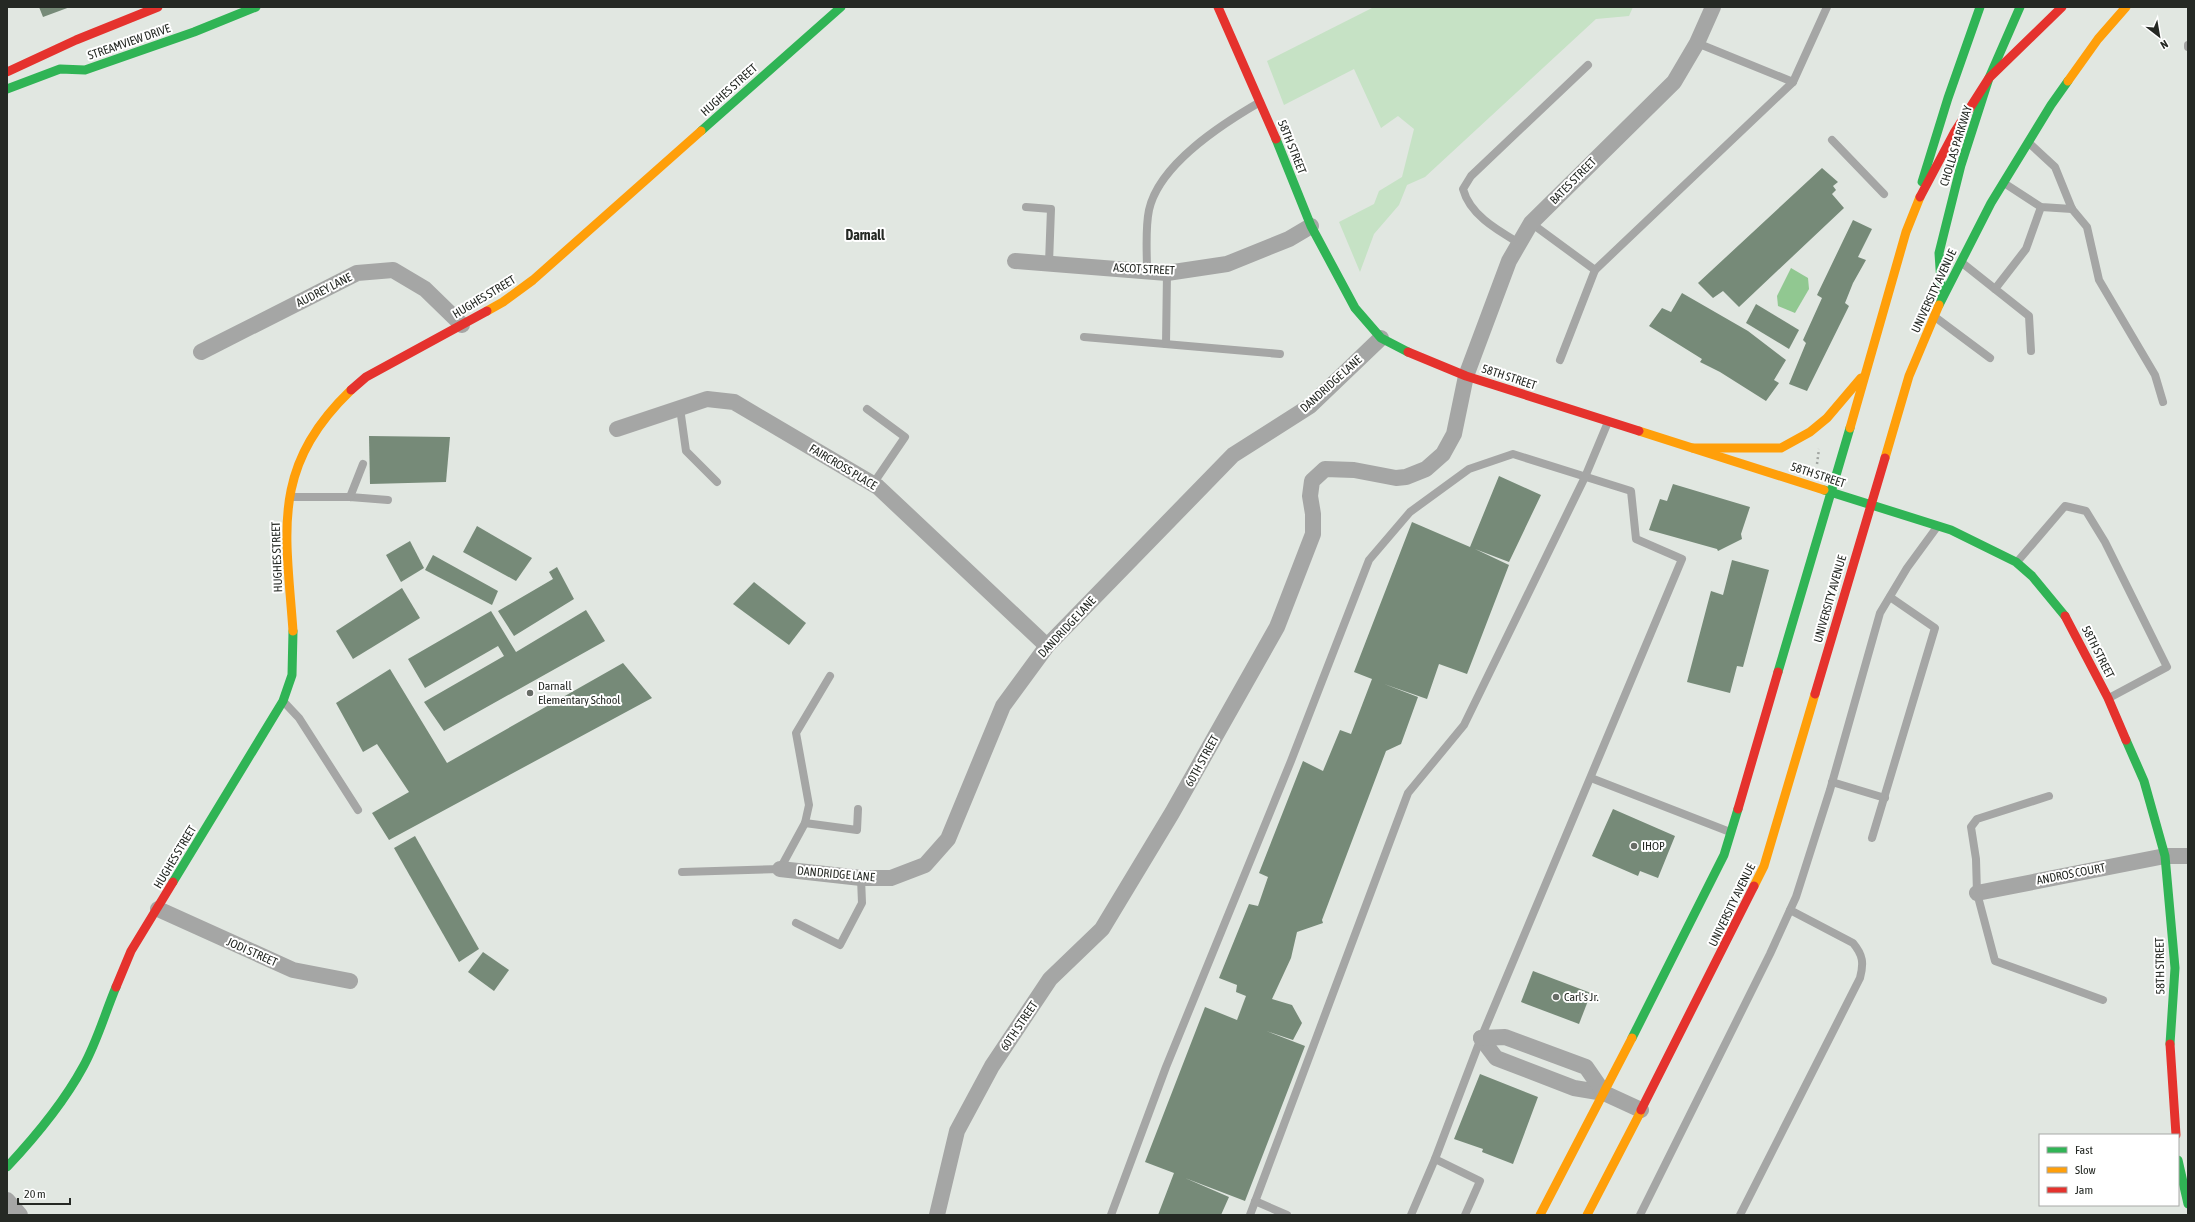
<svg xmlns="http://www.w3.org/2000/svg" width="2195" height="1222" font-family="'Asap Condensed',sans-serif">
	<style>
		.green { fill: #c6e2c5 }
		.water { fill: #91c891 }
		.building { fill: #768a78 }
		.lines { fill: none; stroke-linecap: round; stroke-linejoin: round }
		.path { stroke: #a1a5a1; stroke-width: 2.5; stroke-dasharray: 2 3; stroke-linecap: butt }
		.lane { stroke: #a5a6a5; stroke-width: 8 }
		.street { stroke: #a5a6a5; stroke-width: 16 }
		.fast { stroke: #30b455; stroke-width: 9 }
		.slow { stroke: #ff9f0a; stroke-width: 9 }
		.jam { stroke: #e5322d; stroke-width: 9 }
		.poi-dot { fill: #676c66; stroke: #fff; stroke-width: 1.5 }
		.labels { text-anchor: middle; stroke-width: 4; stroke-linejoin: round; paint-order: stroke }
		.street-label { font-size: 12px; fill: #252924; stroke: #fff }
		.poi-label { font-size: 12px; fill: #252924; stroke: #fff; text-anchor: start }
		.quarter-label { font-size: 14px; font-weight: bold; fill: #252924; stroke: #fff }
	</style>
	<rect width="100%" height="100%" fill="#e1e7e1"/>
	<!-- green -->
	<polygon class="green" points="1374,7 1633,7 1629,16 1596,19 1425,177 1407,185 1399,205 1374,234 1360,272 1339,222 1374,204 1379,191 1402,177 1414,129 1398,116 1381,128 1354,69 1284,105 1267,61"/>
	<!-- water -->
	<polygon class="water" points="1791,268 1808,278 1809,289 1795,313 1778,306 1777,296"/>
	<!-- building -->
	<g class="building">
		<polygon points="39,7 70,7 43,17"/>
		<polygon points="1822,168 1838,182 1833,186 1836,190 1832,194 1844,208 1739,307 1723,291 1713,298 1698,283"/>
		<polygon points="1853,220 1872,229 1858,257 1866,260 1853,283 1845,303 1849,306 1807,391 1789,384 1806,343 1803,340 1822,298 1817,295"/>
		<polygon points="1682,293 1748,331 1786,360 1774,380 1779,383 1766,401 1720,372 1700,362 1702,359 1649,326 1662,308 1671,312"/>
		<polygon points="1756,304 1799,330 1789,349 1746,323"/>
		<polygon points="369,436 450,437 446,482 370,484"/>
		<polygon points="1499,476 1541,495 1509,562 1475,549 1509,565 1467,674 1439,664 1427,699 1384,684 1418,697 1401,744 1386,751 1322,920 1323,923 1297,932 1291,958 1272,999 1292,1005 1302,1023 1293,1040 1266,1031 1305,1046 1245,1201 1185,1178 1229,1197 1221,1215 1158,1215 1174,1173 1145,1162 1205,1007 1237,1020 1246,996 1236,992 1237,985 1219,978 1249,904 1258,906 1268,877 1259,873 1303,761 1323,771 1340,730 1351,734 1372,679 1354,672 1412,522 1470,547"/>
		<polygon points="1673,484 1750,507 1741,534 1742,539 1718,551 1717,549 1649,530 1660,499 1667,501"/>
		<polygon points="477,526 532,558 516,581 463,552"/>
		<polygon points="410,541 424,568 401,582 386,555"/>
		<polygon points="433,555 498,591 492,605 425,570"/>
		<polygon points="1732,560 1769,570 1743,667 1737,666 1730,693 1687,682 1711,591 1723,595"/>
		<polygon points="557,567 574,599 514,636 498,611 553,579 549,572"/>
		<polygon points="754,582 806,623 789,645 733,604"/>
		<polygon points="402,588 420,618 353,659 336,631"/>
		<polygon points="586,610 605,641 444,731 424,702 504,656 498,646 425,688 408,659 491,611 516,652"/>
		<polygon points="623,663 652,698 389,840 372,813 409,792 377,744 363,752 336,703 390,669 447,763"/>
		<polygon points="1613,809 1675,836 1658,878 1640,871 1638,876 1592,856"/>
		<polygon points="415,836 479,949 459,962 394,848"/>
		<polygon points="483,952 509,970 494,991 468,972"/>
		<polygon points="1533,971 1591,993 1579,1024 1521,1002"/>
		<polygon points="1480,1074 1538,1097 1513,1164 1482,1152 1483,1149 1454,1139"/>
	</g>
	<g class="lines">
		<!-- path -->
		<polyline class="path" points="1817,464 1819,449"/>
		<!-- lane -->
		<g class="lane">
			<polyline points="1697,43 1793,82"/>
			<polyline points="2188,45 2188,47"/>
			<polyline points="1832,140 1884,194"/>
			<polyline points="2029,143 2055,167 2072,209 2087,227 2099,280 2155,375 2163,402"/>
			<polyline points="2004,183 2041,207 2072,209"/>
			<polyline points="1026,207 1051,209 1049,263"/>
			<polyline points="1531,223 1595,270 1793,82 1827,7"/>
			<path d="M1519 243C1497 230 1470 215 1463 189L1471 176 1588 65"/>
			<polyline points="1961,262 1995,289"/>
			<path d="M1147 271C1147 252 1145 229 1149 210 1159 164 1222 124 1260 102"/>
			<polyline points="1935,317 1990,358"/>
			<polyline points="1084,337 1280,354"/>
			<polyline points="1166,344 1167,273"/>
			<polyline points="2031,351 2029,316 1995,289 2026,249 2041,207"/>
			<polyline points="1560,360 1595,270"/>
			<polyline points="680,408 686,451 717,482"/>
			<polyline points="867,409 905,437 873,484"/>
			<polyline points="291,497 350,497 388,500"/>
			<polyline points="350,497 363,464"/>
			<polyline points="2017,562 2065,506 2086,511 2105,542 2167,667 2109,698"/>
			<polyline points="283,701 299,718 358,810"/>
			<polyline points="1591,778 1730,832"/>
			<polyline points="1832,782 1885,798"/>
			<polyline points="2049,796 1977,819 1971,827 1976,859 1977,893 1995,961 2103,1000"/>
			<polyline points="805,823 809,805 796,733 830,676"/>
			<polyline points="1872,838 1935,628 1890,597"/>
			<polyline points="682,872 780,869 805,823 857,830 858,809"/>
			<polyline points="796,923 840,945 862,903 861,878"/>
			<polyline points="1435,1159 1480,1181 1465,1215"/>
			<polyline points="1255,1201 1287,1215"/>
			<polyline points="1111,1215 1166,1067 1291,761 1369,560 1410,512 1469,469 1513,454 1631,491 1636,539 1682,559 1481,1038 1435,1159 1411,1215"/>
			<polyline points="1250,1215 1408,793 1464,725 1585,477 1608,422"/>
			<polyline points="1640,1215 1770,954 1796,897 1830,790 1880,613 1907,568 1937,527"/>
			<path d="M1740 1215 1860 978C1864 963 1863 955 1853 943L1790 910"/>
		</g>
		<!-- street -->
		<g class="street">
			<polyline points="1015,261 1167,273 1227,264 1289,239 1311,226"/>
			<polyline points="201,352 357,273 393,270 425,289 462,325"/>
			<polyline points="617,429 707,399 734,402 878,487 1047,646"/>
			<polyline points="780,869 861,878 891,878 925,865 948,839 1003,706 1047,646 1233,455 1310,406 1381,338"/>
			<polyline points="1977,893 2165,856 2188,856"/>
			<polyline points="158,909 293,970 350,981"/>
			<polyline points="1481,1038 1496,1058 1574,1088 1604,1093 1641,1110"/>
			<polyline points="1481,1038 1505,1037 1586,1067 1604,1093"/>
			<polyline points="7,1200 20,1215"/>
			<polyline points="937,1215 957,1131 992,1066 1050,979 1102,929 1172,813 1277,627 1313,534 1313,514 1310,496 1312,481 1325,469 1354,470 1396,478 1406,477 1426,469 1443,454 1454,434 1466,376 1509,261 1531,223 1674,82 1697,43 1713,7"/>
		</g>
		<!-- fast -->
		<g class="fast">
			<polyline points="7,89 60,69 85,70 194,32 256,7"/>
			<polyline points="701,131 841,7"/>
			<polyline points="1276,139 1311,226 1355,308 1381,338 1408,352"/>
			<polyline points="1922,182 1948,98 1980,7"/>
			<polyline points="1942,298 1939,253 1961,165 1989,78 2020,7"/>
			<polyline points="1939,305 1991,203 2051,105 2068,81"/>
			<polyline points="1824,490 1951,530 2016,562 2032,576 2065,616"/>
			<polyline points="1778,672 1850,428"/>
			<polyline points="2126,740 2144,781 2165,856 2175,968 2170,1044"/>
			<polyline points="173,882 283,701 292,675 293,631"/>
			<polyline points="1632,1038 1724,855 1738,809"/>
			<polyline points="2178,1160 2188,1204"/>
			<path d="M7 1167C36 1136 63 1104 83 1067 97 1042 105 1013 116 987"/>
		</g>
		<!-- slow -->
		<g class="slow">
			<polyline points="2068,81 2098,39 2126,7"/>
			<polyline points="487,311 503,302 533,280 701,131"/>
			<polyline points="1850,428 1906,232 1920,197"/>
			<polyline points="1639,431 1824,490"/>
			<polyline points="1693,448 1781,448 1810,432 1827,418 1861,378"/>
			<polyline points="1885,458 1909,376 1939,305"/>
			<path d="M293 631C286 531 270 468 351 390"/>
			<polyline points="1754,886 1764,866 1815,694"/>
			<polyline points="1540,1215 1632,1038"/>
			<polyline points="1587,1215 1640,1113"/>
		</g>
		<!-- jam -->
		<g class="jam">
			<polyline points="1218,7 1276,139"/>
			<polyline points="7,72 76,40 158,7"/>
			<polyline points="1920,197 1954,133 1989,78 2062,7"/>
			<polyline points="1408,352 1466,376 1639,431"/>
			<polyline points="351,390 366,377 487,311"/>
			<polyline points="2065,616 2108,698 2126,740"/>
			<polyline points="1815,694 1885,458"/>
			<polyline points="1738,809 1778,672"/>
			<polyline points="116,987 131,951 173,882"/>
			<polyline points="2170,1044 2176,1135"/>
			<polyline points="1641,1110 1754,886"/>
		</g>
	</g>
	<!-- markers -->
	<g class="poi-dot">
		<circle cx="530" cy="693" r="4"/>
		<circle cx="1634" cy="846" r="4"/>
		<circle cx="1556" cy="997" r="4"/>
	</g>
	<g class="labels">
		<!-- street labels -->
		<g class="street-label">
			<text transform="translate(129 42) rotate(-19)" y="4">STREAMVIEW DRIVE</text>
			<text transform="translate(729 90) rotate(-42)" y="4">HUGHES STREET</text>
			<text transform="translate(1956 146) rotate(-73)" y="4">CHOLLAS PARKWAY</text>
			<text transform="translate(1292 147) rotate(68)" y="4">58TH STREET</text>
			<text transform="translate(1573 181) rotate(-45)" y="4">BATES STREET</text>
			<text transform="translate(1144 269) rotate(3)" y="4">ASCOT STREET</text>
			<text transform="translate(324 290) rotate(-27)" y="4">AUDREY LANE</text>
			<text transform="translate(1934 291) rotate(-65)" y="4">UNIVERSITY AVENUE</text>
			<text transform="translate(484 297) rotate(-31)" y="4">HUGHES STREET</text>
			<text transform="translate(1509 377) rotate(18)" y="4">58TH STREET</text>
			<text transform="translate(1331 384) rotate(-42)" y="4">DANDRIDGE LANE</text>
			<text transform="translate(843 467) rotate(31)" y="4">FAIRCROSS PLACE</text>
			<text transform="translate(1818 475) rotate(18)" y="4">58TH STREET</text>
			<text transform="translate(277 557) rotate(-92)" y="4">HUGHES STREET</text>
			<text transform="translate(1830 599) rotate(-74)" y="4">UNIVERSITY AVENUE</text>
			<text transform="translate(1067 627) rotate(-47)" y="4">DANDRIDGE LANE</text>
			<text transform="translate(2098 652) rotate(63)" y="4">58TH STREET</text>
			<text transform="translate(1202 761) rotate(-61)" y="4">60TH STREET</text>
			<text transform="translate(175 857) rotate(-59)" y="4">HUGHES STREET</text>
			<text transform="translate(836 874) rotate(5)" y="4">DANDRIDGE LANE</text>
			<text transform="translate(2071 874) rotate(-11)" y="4">ANDROS COURT</text>
			<text transform="translate(1732 905) rotate(-64)" y="4">UNIVERSITY AVENUE</text>
			<text transform="translate(252 952) rotate(24)" y="4">JODI STREET</text>
			<text transform="translate(2160 966) rotate(-91)" y="4">58TH STREET</text>
			<text transform="translate(1019 1026) rotate(-56)" y="4">60TH STREET</text>
		</g>
		<!-- poi labels -->
		<g class="poi-label">
			<text x="538" y="690">Darnall<tspan x="538" dy="14">Elementary School</tspan></text>
			<text x="1642" y="850">IHOP</text>
			<text x="1564" y="1001">Carl's Jr.</text>
		</g>
		<!-- quarter labels -->
		<g class="quarter-label">
			<text x="865" y="240">Darnall</text>
		</g>
	</g>
	<!-- border -->
	<rect width="2195" height="1222" fill="none" stroke="#252924" stroke-width="16"/>
	<!-- legend -->
	<rect x="2039" y="1134" width="140" height="72" fill="#ffffff" stroke="#a8a9a7"/>
	<rect x="2047" y="1147" width="20" height="6" fill="#30b455" stroke="#a8a9a7"/>
	<text x="2075" y="1154" font-size="12" fill="#252924">Fast</text>
	<rect x="2047" y="1167" width="20" height="6" fill="#ff9f0a" stroke="#a8a9a7"/>
	<text x="2075" y="1174" font-size="12" fill="#252924">Slow</text>
	<rect x="2047" y="1187" width="20" height="6" fill="#e5322d" stroke="#a8a9a7"/>
	<text x="2075" y="1194" font-size="12" fill="#252924">Jam</text>
	<!-- north arrow -->
	<g transform="translate(2159 36) rotate(149)" stroke="#ffffff" stroke-width="3" paint-order="stroke">
	<path d="M0-3L7 15L0 10L-7 15Z" fill="#252924"/>
	<text y="-6" font-size="11" font-weight="bold" text-anchor="middle" fill="#252924">N</text>
	</g>
	<!-- scale -->
	<path d="M18 1198v6h52v-6" fill="none" stroke="#252924" stroke-width="2"/>
	<text x="24" y="1198" font-size="12" fill="#252924" stroke="#ffffff" stroke-width="3" paint-order="stroke">20 m</text>
</svg>
